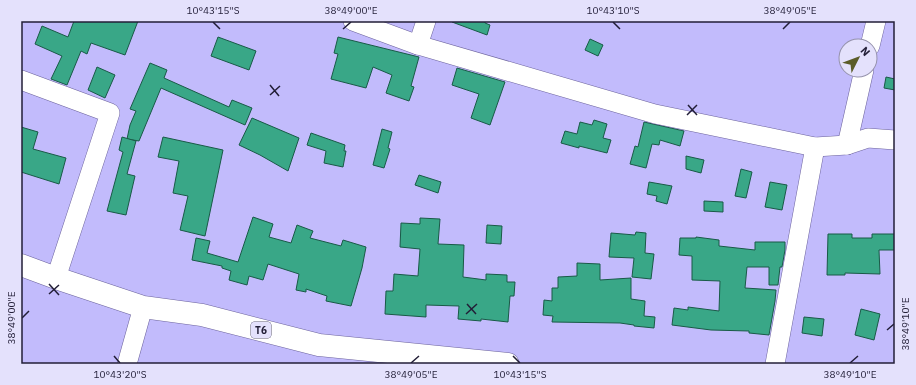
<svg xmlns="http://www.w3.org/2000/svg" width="916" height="385" font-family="'IBM Plex Sans',sans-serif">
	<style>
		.building { fill: #39a787; stroke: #195a47 }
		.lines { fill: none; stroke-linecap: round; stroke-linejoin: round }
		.minor-casing { stroke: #6c639d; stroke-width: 20 }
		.highway-casing { stroke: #6c639d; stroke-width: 23 }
		.minor { stroke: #fff; stroke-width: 19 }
		.highway { stroke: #fff; stroke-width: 22 }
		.ticks { fill: none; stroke: #221e37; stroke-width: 1.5 }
		.labels { text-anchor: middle; stroke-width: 3.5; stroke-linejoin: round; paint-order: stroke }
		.shield { fill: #e4e1fc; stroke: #5c5872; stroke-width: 1 }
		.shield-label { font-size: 10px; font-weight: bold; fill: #221e37 }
		.neatline { fill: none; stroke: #221e37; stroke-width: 1.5 }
		.ticks-label { font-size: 10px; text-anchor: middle; fill: #221e37 }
	</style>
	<rect width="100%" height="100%" fill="#c2bbfc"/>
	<!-- building -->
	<g class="building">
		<polygon points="74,21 138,21 125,55 91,43 87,54 81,51 67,85 51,79 62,56 35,44 42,26 68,37"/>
		<polygon points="452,21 485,21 485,23 490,25 487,35 452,22"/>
		<polygon points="218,37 256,51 249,70 211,56"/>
		<polygon points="338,37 419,57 411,86 414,87 409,101 386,93 392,75 373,67 366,88 331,79 338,54 334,53"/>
		<polygon points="590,39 603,45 598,56 585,50"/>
		<polygon points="150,63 167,70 164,78 229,107 232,100 252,108 245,125 161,88 139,141 127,139 130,125 136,111 130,109"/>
		<polygon points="97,67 115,75 105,98 88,90"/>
		<polygon points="457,68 505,82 490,125 471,118 479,94 452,85"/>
		<polygon points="886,77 895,79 895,90 884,88"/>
		<polygon points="252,118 299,138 288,171 260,155 239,145"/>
		<polygon points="594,120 607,124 603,138 611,140 607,153 579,146 579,148 561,143 565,131 577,134 580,122 592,125"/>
		<polygon points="644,122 684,131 680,146 660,140 659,145 652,144 646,168 630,164 635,146 638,147"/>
		<polygon points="21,127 38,132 33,149 66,158 59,184 21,172"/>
		<polygon points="382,129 392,132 388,148 390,149 384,168 373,165"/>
		<polygon points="311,133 345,145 344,151 346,151 343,167 324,163 326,151 307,145"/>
		<polygon points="122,137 136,141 127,174 135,176 126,215 107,211 123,152 119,150"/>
		<polygon points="163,137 223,150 205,236 180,230 188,196 173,193 179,161 158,157"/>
		<polygon points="686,156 704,160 701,173 686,169"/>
		<polygon points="741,169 752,172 746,198 735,196"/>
		<polygon points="419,175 441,182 438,193 415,185"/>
		<polygon points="649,182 672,186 667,204 656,201 657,196 647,194"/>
		<polygon points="770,182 787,185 782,210 765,207"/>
		<polygon points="704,201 723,202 723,212 704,211"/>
		<polygon points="253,217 273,224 269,237 291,243 297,225 313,231 310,238 341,246 343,240 366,247 362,268 351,306 326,301 327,296 306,289 306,292 296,290 299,274 268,264 263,280 249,276 247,285 229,280 231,271 222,268 222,266 192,260 196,238 210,241 207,253 238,262"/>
		<polygon points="420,218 440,219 438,244 464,245 463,277 486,280 486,274 507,275 507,282 515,282 514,296 510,296 508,322 481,319 481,321 458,319 459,306 426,305 426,317 385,314 386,291 393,291 394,274 418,276 420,249 400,247 401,223 420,224"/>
		<polygon points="487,225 502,226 501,244 486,243"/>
		<polygon points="636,232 646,233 645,253 654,254 651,279 632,277 634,258 609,257 611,233 635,235"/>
		<polygon points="828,234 852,234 852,238 872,238 872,234 895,234 895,250 879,250 880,274 845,273 845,275 827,275"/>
		<polygon points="696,237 719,240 719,246 755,250 755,242 785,242 785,250 782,267 780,267 778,285 769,285 769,267 747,267 745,288 776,290 775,301 769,335 749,333 749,331 711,330 672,325 674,308 688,310 688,307 719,311 720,281 692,280 692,256 679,255 680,238 696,238"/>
		<polygon points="577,263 600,264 600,280 631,278 631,299 645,301 644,316 655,317 654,328 634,326 634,325 620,323 552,322 553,316 543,315 544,300 552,301 552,288 558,288 558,277 577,276"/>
		<polygon points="861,309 880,314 874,340 855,335"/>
		<polygon points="804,317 824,319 822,336 802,333"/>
	</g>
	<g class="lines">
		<defs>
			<g id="minor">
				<polyline points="353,21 418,45 655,114 815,147 847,145 868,138 895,140"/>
				<polyline points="418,45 426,21"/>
				<polyline points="870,46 876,21"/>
				<polyline points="21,80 110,113 56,278"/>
				<polyline points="847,145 864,70"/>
				<polyline points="127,364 143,307"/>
				<polyline points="775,364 815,147"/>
			</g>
			<polyline id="highway" points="21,265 56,278 143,307 202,315 319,345 508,364"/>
		</defs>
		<!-- minor casing -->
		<use href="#minor" class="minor-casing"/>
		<!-- highway casing -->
		<use href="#highway" class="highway-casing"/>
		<!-- minor -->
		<use href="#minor" class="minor"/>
		<!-- highway -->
		<use href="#highway" class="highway"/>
	</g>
	<!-- ticks -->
	<path class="ticks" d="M213 22 220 29M613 22 620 29M343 29 351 22M783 29 790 22M270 85 279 96M270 95 280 86M688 105 697 115M687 115 697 105M49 284 59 295M49 294 59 285M467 304 476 314M466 314 477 304M22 318 29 311M887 330 894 324M114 356 120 363M513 356 520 363M411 363 419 356M850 363 858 356"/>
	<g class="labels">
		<!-- shield labels -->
		<rect class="shield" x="251" y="322" width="20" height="16" rx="3"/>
		<g class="shield-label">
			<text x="261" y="334">T6</text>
		</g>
	</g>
	<!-- border -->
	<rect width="916" height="385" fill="none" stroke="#e4e1fc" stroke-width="44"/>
	<!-- north arrow -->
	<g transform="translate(858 58) rotate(48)"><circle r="19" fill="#e4e1fc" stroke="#9693ad"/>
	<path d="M0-3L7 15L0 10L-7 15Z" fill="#5b5c29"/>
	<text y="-6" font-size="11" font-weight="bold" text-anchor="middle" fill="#221e37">N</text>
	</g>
	<rect x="22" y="22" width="872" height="341" class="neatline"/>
	<g class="ticks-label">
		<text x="213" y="14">10°43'15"S</text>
		<text x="351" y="14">38°49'00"E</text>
		<text x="613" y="14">10°43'10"S</text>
		<text x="790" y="14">38°49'05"E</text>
		<text transform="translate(11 318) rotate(-90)" y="4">38°49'00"E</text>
		<text transform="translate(905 324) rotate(-90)" y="4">38°49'10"E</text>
		<text x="120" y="378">10°43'20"S</text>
		<text x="411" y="378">38°49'05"E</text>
		<text x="520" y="378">10°43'15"S</text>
		<text x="850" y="378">38°49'10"E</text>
	</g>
</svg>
